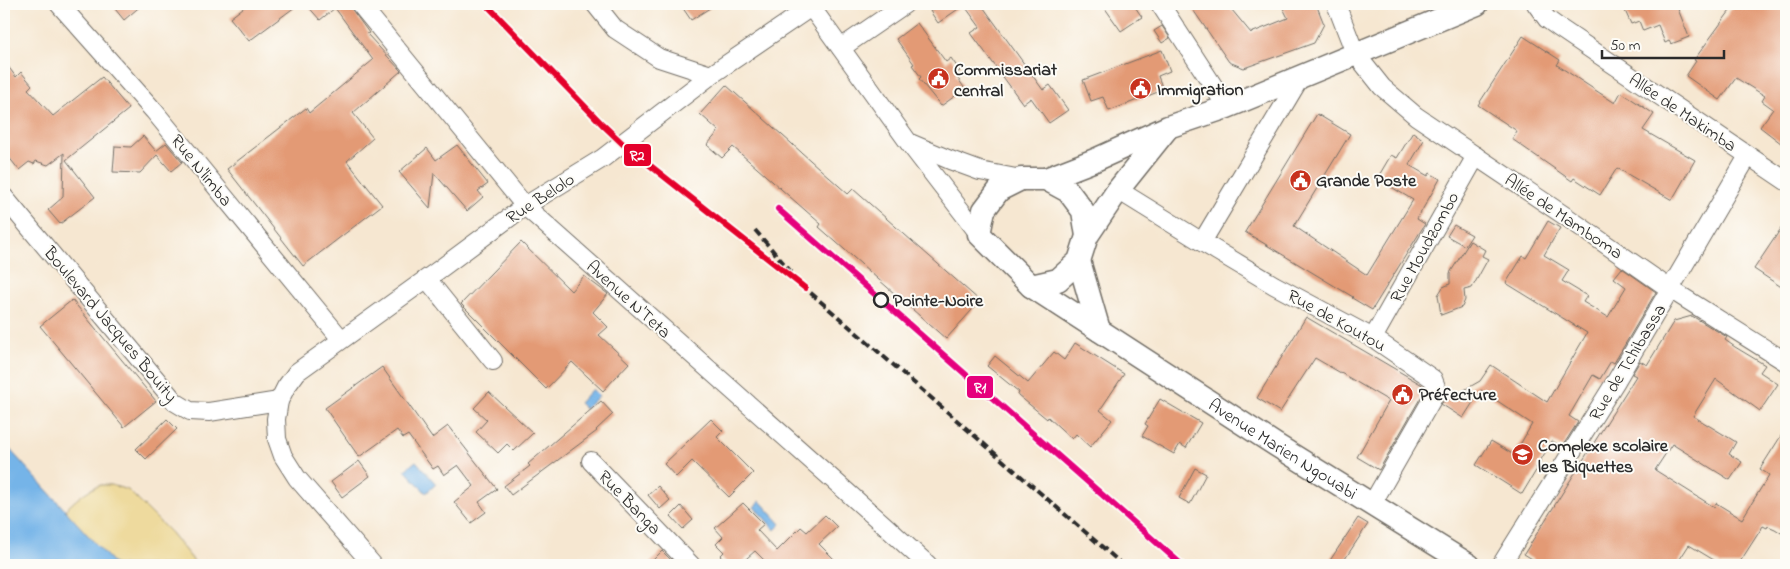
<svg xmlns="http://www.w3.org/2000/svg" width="1790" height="569" font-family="'Indie Flower',sans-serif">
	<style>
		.sand { fill: #eeda9e; stroke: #8c8264 }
		.water { fill: #74b4e8; stroke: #50708a }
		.building { fill: #e39a74 }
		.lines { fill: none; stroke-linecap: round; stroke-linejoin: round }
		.minor-casing { stroke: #726d65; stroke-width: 20 }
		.major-casing { stroke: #726d65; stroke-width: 25 }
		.minor { stroke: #fff; stroke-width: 18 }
		.major { stroke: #fff; stroke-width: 22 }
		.rail { stroke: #2b2b2b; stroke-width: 4; stroke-dasharray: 8 4; stroke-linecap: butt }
		.rail-1-casing { stroke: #fdfcf7; stroke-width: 10 }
		.rail-2-casing { stroke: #fdfcf7; stroke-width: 10 }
		.rail-1 { stroke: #e5007d; stroke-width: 6 }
		.rail-2 { stroke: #e4002b; stroke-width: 6 }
		.stop-dot { fill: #fdfcf7; stroke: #2b2b2b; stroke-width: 2.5 }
		.labels { text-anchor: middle; stroke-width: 4; stroke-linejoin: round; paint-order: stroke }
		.poi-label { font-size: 18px; font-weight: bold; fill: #2b2b2b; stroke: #fdfcf7; text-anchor: start }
		.street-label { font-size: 18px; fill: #2b2b2b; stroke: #fdfcf7 }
		.stop-label { font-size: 18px; font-weight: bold; fill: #2b2b2b; stroke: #fdfcf7; text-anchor: start }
		.line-badge { stroke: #fdfcf7; stroke-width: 2 }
		.badge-label { font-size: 14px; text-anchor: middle; font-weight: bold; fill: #fff }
	</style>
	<rect width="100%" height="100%" fill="#fdfcf7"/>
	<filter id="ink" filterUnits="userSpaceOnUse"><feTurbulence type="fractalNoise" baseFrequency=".02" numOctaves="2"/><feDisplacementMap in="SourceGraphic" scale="10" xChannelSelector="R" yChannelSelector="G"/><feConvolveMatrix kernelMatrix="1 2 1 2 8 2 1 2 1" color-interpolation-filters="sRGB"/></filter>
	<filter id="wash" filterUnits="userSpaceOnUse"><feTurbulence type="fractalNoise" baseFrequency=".0096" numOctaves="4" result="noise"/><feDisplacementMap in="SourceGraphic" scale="20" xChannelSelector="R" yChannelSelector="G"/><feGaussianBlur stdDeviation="1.12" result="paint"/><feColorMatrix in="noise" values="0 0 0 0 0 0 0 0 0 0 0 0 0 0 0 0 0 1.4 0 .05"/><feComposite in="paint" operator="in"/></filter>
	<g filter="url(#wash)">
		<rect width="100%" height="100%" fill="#f6e7d1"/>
		<!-- sand -->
		<path class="sand" d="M101 485H111L128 490 171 533 197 565H115L64 511C76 500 85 490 101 485Z"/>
		<!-- water -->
		<g class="water">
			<polygon points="592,389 599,396 585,409 579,403"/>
			<polygon points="4,443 115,565 4,565"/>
			<polygon points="416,461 436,484 426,493 405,470"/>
			<polygon points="760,501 781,524 775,530 754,507"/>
		</g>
		<g id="blocks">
			<!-- building -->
			<g class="building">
				<polygon points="111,4 143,4 124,20"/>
				<polygon points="248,4 299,4 249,41 230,18"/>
				<polygon points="306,4 348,4 369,33 367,34 401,71 353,113 373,138 347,161 382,205 303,266 227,169 306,108 309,113 373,60 335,8 320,20"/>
				<polygon points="680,4 716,4 691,20"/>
				<polygon points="940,4 981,4 1043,90 1050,85 1068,110 1049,123 1031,98 1023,104 971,33 980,27 964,5 938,23 930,11"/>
				<polygon points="1102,4 1133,4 1142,17 1121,31"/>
				<polygon points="1189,4 1227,4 1251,33 1288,18 1281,4 1316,4 1324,24 1314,43 1244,68 1229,62"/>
				<polygon points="1622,4 1676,4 1689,37 1671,44 1669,41 1665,43 1658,25 1643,31 1639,21 1631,24"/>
				<polygon points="1735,4 1786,4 1786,147 1760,127 1773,109 1762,101 1765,96 1736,78 1720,100 1686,76 1696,61 1694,60"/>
				<polygon points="917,23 946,62 951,58 960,71 955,74 965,89 941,106 919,79 921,77 912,65 914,64 896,39"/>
				<polygon points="1162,26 1170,38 1162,43 1154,31"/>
				<polygon points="1523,36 1560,60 1557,65 1615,103 1621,92 1654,114 1643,130 1695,160 1672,200 1617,168 1600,195 1574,178 1572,181 1512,139 1517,131 1478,105"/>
				<polygon points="1162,50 1170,71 1158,76 1163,90 1109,111 1103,97 1091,101 1083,80"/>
				<polygon points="4,61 16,77 21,72 32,85 28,89 53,116 102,77 129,109 66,160 95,197 60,224 48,210 63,197 64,153 48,165 36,161 34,164 29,162 19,170 4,151"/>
				<polygon points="726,85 848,194 853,189 980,301 946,339 819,227 821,224 733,147 722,158 707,145 719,131 700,114"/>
				<polygon points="1317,114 1350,134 1294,226 1367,275 1413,200 1388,185 1389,183 1378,177 1391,155 1397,158 1413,132 1424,140 1409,165 1428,176 1430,173 1440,179 1417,219 1425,224 1372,310 1352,298 1353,297 1245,232"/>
				<polygon points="143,136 156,151 166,143 182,162 171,171 157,155 140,173 113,172 115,146 131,147"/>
				<polygon points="457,145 488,184 478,191 483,197 467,211 434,173 430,208 399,172 427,148 436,160"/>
				<polygon points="1548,221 1560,228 1544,255 1569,270 1562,281 1587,296 1583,302 1608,317 1626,287 1614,278 1622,268 1656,292 1614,363 1611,361 1600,379 1593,375 1569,416 1578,422 1562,447 1552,441 1536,468 1537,469 1522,494 1476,465 1491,441 1514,455 1532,424 1481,390 1463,418 1441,404 1443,402 1480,381 1491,365 1547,402 1587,333 1506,283 1523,256 1526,258"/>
				<polygon points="1786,221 1786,290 1754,269"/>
				<polygon points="1454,225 1472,235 1465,246 1447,236"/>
				<polygon points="1470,241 1485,250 1482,256 1488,259 1472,288 1464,290 1465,300 1462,307 1441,315 1438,295 1443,287 1450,284 1450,273"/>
				<polygon points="521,242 571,291 584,276 608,294 593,312 608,327 599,335 629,363 603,391 572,362 546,389 461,304"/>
				<polygon points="72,300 156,401 124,427 40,326"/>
				<polygon points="1692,316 1727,337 1725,340 1735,347 1765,365 1760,372 1778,384 1760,411 1716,379 1693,416 1736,442 1729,454 1742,462 1730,480 1672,444 1655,470 1714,507 1716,503 1742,519 1769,475 1760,469 1786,428 1786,536 1775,529 1768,526 1767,528 1763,526 1738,565 1722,565 1689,545 1676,565 1542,565 1524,554 1636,376 1632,374 1640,361 1647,365 1674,321"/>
				<polygon points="1306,317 1424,386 1425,390 1379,470 1357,457 1389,401 1315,358 1280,412 1257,398"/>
				<polygon points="1075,343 1124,374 1100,410 1112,420 1090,447 1076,434 1072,439 1048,417 1047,419 1018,395 1019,392 987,366 995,356 1028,383 1054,352 1064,360"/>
				<polygon points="382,367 432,438 448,426 497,489 479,502 486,512 471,523 454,502 474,486 458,465 444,475 438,466 433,469 408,435 403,438 397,430 359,457 325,408"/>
				<polygon points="489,392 533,433 514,451 507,444 498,453 476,432 487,420 474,408"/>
				<polygon points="1160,399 1201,423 1186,448 1180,444 1174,454 1142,436 1148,426 1145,424"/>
				<polygon points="601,401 613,414 596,430 597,431 511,495 504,486 530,466 528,464"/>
				<polygon points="167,419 177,429 146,459 136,449"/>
				<polygon points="711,419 723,431 717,437 753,473 729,497 692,461 676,477 664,464"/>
				<polygon points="359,461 370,476 342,497 331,482"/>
				<polygon points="1195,468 1206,474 1190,504 1179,498"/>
				<polygon points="658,486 670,500 660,509 648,495"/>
				<polygon points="743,503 764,524 757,530 777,551 801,527 807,532 825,515 837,527 819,544 840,565 763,565 766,562 755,551 739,565 729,565 720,556 724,552 716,544 723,537 715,528"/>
				<polygon points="681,506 693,520 683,529 671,516"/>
				<polygon points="1358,518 1368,524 1341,565 1327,565"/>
				<polygon points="662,551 676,565 648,565"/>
			</g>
		</g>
	</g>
	<g filter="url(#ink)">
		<use href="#blocks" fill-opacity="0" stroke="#726d65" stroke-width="1"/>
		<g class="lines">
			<defs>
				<g id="minor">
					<polyline points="59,4 154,111 341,339"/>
					<polyline points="360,4 525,206 883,524 928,565"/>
					<polyline points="595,4 615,29 659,58 711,75"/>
					<polyline points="809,4 909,143 979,234"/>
					<polyline points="1160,4 1227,107"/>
					<polyline points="1336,4 1355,53 1382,87 1416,116 1568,218 1670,289 1786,362"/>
					<polyline points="1536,4 1547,19 1558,27 1786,181"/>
					<polyline points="841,48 905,4"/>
					<polyline points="910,143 950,160 980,171 1021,179"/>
					<polyline points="1118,190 1202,242 1274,285 1373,338 1433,379 1436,387 1435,394 1372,504"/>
					<polyline points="4,197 175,402 190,411 209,412 279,401"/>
					<polyline points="1202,242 1300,78"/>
					<polyline points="427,279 493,361"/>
					<polyline points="1373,338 1476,156"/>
					<polyline points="591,461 691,565"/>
					<polyline points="373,565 297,478 283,456 277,439 276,419 279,401 286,387 297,372 440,269 525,206 603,158 711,75 811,7"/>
					<polyline points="1501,565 1616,381 1748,156"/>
				</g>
				<g id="major">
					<polygon points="1021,179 1046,179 1068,191 1083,211 1087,236 1079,261 1058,280 1031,286 979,234 984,210 999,190"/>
					<polyline points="1046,179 1095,160 1168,127 1227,107 1477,4"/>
					<polyline points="1087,236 1118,190 1166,130"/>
					<polyline points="1079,261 1099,330"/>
					<path id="s1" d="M1031 286 1276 445 1469 565"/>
				</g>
			</defs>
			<!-- minor casing -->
			<use href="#minor" class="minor-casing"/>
			<!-- major casing -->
			<use href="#major" class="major-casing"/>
			<!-- minor -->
			<use href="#minor" class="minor"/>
			<!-- major -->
			<use href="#major" class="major"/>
			<!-- rail -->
			<g class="rail">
				<polyline points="486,4 602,124 623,144 784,272"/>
				<polyline points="778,209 1182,565"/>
				<polyline points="755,230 805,288 1123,565"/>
			</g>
			<defs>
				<polyline id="rail-1" points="778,209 1182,565"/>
				<polyline id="rail-2" points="486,4 602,124 623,144 805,288"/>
			</defs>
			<!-- rail-1 casing -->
			<use href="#rail-1" class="rail-1-casing"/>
			<!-- rail-2 casing -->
			<use href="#rail-2" class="rail-2-casing"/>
			<!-- rail-1 -->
			<use href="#rail-1" class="rail-1"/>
			<!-- rail-2 -->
			<use href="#rail-2" class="rail-2"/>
		</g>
	</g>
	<!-- icons -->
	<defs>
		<symbol id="civic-disc" viewBox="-11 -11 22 22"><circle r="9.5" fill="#c8321e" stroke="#fdfcf7"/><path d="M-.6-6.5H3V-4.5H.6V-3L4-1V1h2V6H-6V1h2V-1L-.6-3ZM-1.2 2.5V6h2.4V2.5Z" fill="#fff"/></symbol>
		<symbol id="school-disc" viewBox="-11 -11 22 22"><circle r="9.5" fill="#c8321e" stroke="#fdfcf7"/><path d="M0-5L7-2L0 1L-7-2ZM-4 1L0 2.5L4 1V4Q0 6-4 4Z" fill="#fff"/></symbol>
	</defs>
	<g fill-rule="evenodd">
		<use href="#civic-disc" x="926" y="66" width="25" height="25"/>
		<use href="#civic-disc" x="1128" y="76" width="25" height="25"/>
		<use href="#civic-disc" x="1288" y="168" width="25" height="25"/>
		<use href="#civic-disc" x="1390" y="382" width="25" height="25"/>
		<use href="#school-disc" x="1510" y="442" width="25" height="25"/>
	</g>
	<!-- markers -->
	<circle class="stop-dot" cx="881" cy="300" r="7"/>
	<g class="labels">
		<!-- poi labels -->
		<g class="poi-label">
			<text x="954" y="75">Commissariat<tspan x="954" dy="21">central</tspan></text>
			<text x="1157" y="95">Immigration</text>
			<text x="1316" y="186">Grande Poste</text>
			<text x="1419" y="400">Préfecture</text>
			<text x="1538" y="451">Complexe scolaire<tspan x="1538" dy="21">les Biquettes</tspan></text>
		</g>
		<!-- street labels -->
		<g class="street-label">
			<text transform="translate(1683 112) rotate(34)" y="6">Allée de Makimba</text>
			<text transform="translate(202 170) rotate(51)" y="6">Rue N'limba</text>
			<text transform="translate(540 198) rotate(-33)" y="6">Rue Belolo</text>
			<text transform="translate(1564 216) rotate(34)" y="6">Allée de Mamboma</text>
			<text transform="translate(1424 247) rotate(-61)" y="6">Rue Moudzombo</text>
			<text transform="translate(629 299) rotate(42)" y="6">Avenue N'Teta</text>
			<text transform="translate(1337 320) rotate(29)" y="6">Rue de Koutou</text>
			<text transform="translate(111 324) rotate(50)" y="6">Boulevard Jacques Bouity</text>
			<text transform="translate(1627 362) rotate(-59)" y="6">Rue de Tchibassa</text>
			<text dy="6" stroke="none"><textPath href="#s1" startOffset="300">Avenue Marien Ngouabi</textPath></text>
			<text transform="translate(630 502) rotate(46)" y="6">Rue Banga</text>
		</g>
		<!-- stop labels -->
		<g class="stop-label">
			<text x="893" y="306">Pointe-Noire</text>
		</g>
	</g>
	<g class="line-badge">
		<rect x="623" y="143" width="29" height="24" rx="5" fill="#e4002b"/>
		<rect x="966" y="375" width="28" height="24" rx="5" fill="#e5007d"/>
	</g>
	<g class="badge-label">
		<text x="637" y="160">R2</text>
		<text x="980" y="392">R1</text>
	</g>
	<!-- margin -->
	<rect width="1790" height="569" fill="none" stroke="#fdfcf7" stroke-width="20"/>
	<!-- scale -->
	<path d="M1602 50v8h122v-8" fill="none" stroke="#2b2b2b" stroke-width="2.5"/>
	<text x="1610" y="50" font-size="15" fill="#2b2b2b" stroke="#fdfcf7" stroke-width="4" paint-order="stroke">50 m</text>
</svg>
